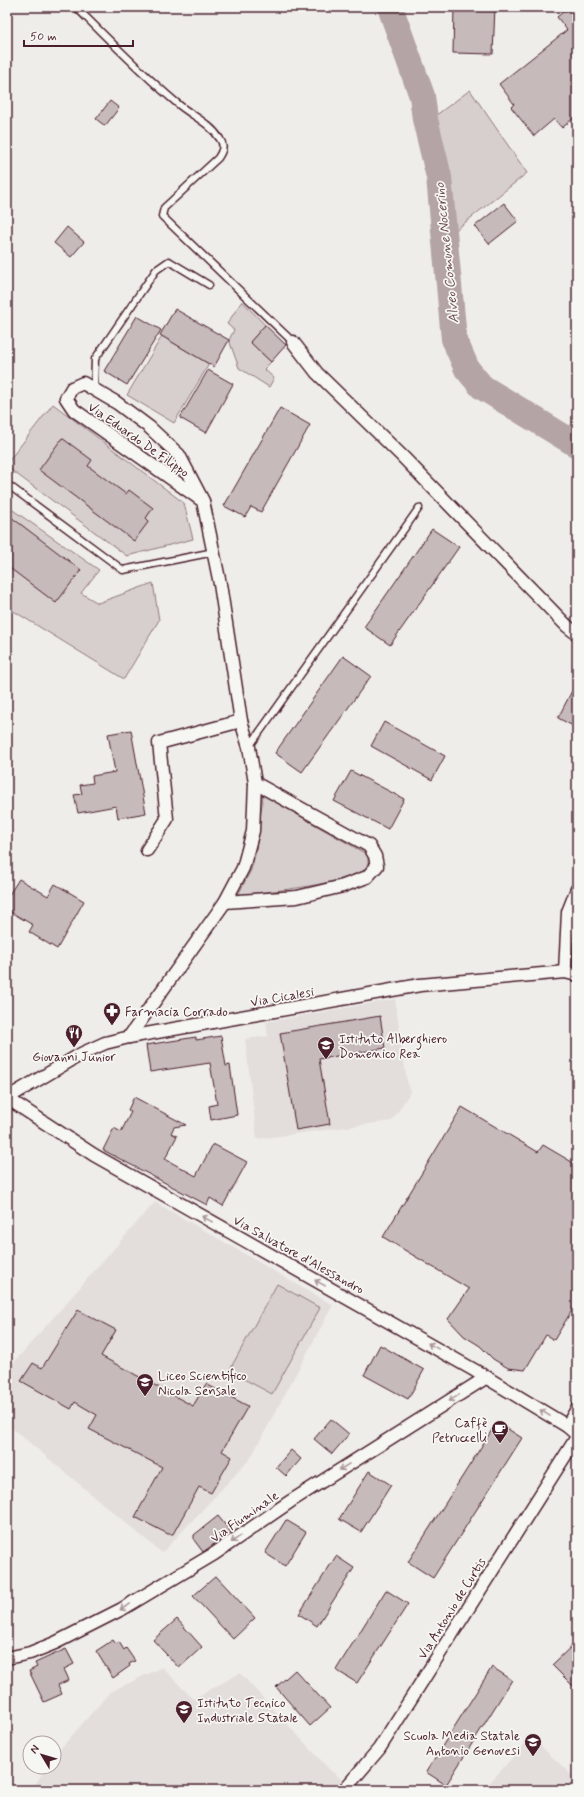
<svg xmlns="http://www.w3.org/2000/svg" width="584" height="1797" font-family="Mynerve,sans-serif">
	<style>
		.built { fill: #e3dedc }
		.green { fill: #d7cfce; stroke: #90777c }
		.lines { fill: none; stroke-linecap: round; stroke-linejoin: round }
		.river { stroke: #b4a4a5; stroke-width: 26 }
		.building { fill: #c6babb; stroke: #4a1f2b }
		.lane-casing { stroke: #4a1f2b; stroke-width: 9 }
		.street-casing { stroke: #4a1f2b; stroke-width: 15 }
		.lane { stroke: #f6f6f2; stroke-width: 6 }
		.street { stroke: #f6f6f2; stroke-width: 12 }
		.oneway { stroke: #a99598 }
		.labels { text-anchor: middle; stroke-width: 3.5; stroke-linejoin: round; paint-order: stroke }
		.street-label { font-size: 13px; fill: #4a1f2b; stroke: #f6f6f2 }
		.poi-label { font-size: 13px; fill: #4a1f2b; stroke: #f6f6f2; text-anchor: start }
		.water-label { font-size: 14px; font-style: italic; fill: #6f4e56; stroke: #f6f6f2 }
	</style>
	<rect width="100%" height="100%" fill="#efedea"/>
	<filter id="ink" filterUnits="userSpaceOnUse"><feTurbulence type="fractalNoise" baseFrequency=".025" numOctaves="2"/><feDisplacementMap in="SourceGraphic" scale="8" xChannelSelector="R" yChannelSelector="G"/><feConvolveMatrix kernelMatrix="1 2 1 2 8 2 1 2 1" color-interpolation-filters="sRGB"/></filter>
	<g filter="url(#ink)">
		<!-- built -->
		<g class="built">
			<polygon points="395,999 407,1081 411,1091 392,1121 257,1139 245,1039 268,1036 266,1022"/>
			<polygon points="155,1202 333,1305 250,1459 162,1553 7,1424 7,1370"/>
			<polygon points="162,1667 193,1699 240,1673 330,1770 356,1790 31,1790 47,1767 54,1767 54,1757 60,1749 110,1692"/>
			<polygon points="531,1737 575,1778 577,1776 577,1790 483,1790"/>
		</g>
		<!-- green -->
		<g class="green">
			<polygon points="470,90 527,173 452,233 435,116"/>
			<polygon points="242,301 265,325 250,342 271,362 264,369 274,378 269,387 239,368 229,340 234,330 227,324"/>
			<polygon points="162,336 209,364 174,423 127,395"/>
			<polygon points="53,404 184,503 193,539 127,556 7,467 7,463"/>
			<polygon points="7,506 99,570 81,593 98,603 153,583 159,620 124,679 7,607"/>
			<path d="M263 795 368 855V863L364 872C323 887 281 890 238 895L251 870 256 851Z"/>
			<polygon points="577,931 577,964 571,963"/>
			<polygon points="277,1284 320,1308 272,1394 229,1371"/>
		</g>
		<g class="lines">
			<!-- river -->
			<polyline class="river" points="390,7 422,96 425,119 439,177 454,339 467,369 482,387 577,445"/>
		</g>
		<!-- building -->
		<g class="building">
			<polygon points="454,7 495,7 493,54 453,53"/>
			<polygon points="569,7 577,7 577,115 562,128 554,119 534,136 511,107 514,104 499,84 567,30 557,17"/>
			<polygon points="110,101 119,108 105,126 96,119"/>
			<polygon points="504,203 518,221 489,244 475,226"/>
			<polygon points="67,227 84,242 71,257 54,243"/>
			<polygon points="175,309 229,340 214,367 160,335"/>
			<polygon points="137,316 161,330 127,385 104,371"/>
			<polygon points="265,325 286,345 271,362 250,342"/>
			<polygon points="208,370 233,384 206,433 180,418"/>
			<polygon points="280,408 310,425 261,512 251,507 245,517 224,506"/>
			<polygon points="62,438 92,460 88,466 126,494 129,490 153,508 146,518 149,521 134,541 39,470"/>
			<polygon points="7,514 81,570 56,603 7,566"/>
			<polygon points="432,529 459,547 390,645 364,627"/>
			<polygon points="343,656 371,676 302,772 275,753"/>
			<polygon points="577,681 577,728 558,718"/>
			<polygon points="384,722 445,756 432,780 371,746"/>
			<polygon points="131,730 146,813 118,818 116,806 78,813 74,795 82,794 80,785 93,783 92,776 115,772 108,734"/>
			<polygon points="351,771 404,799 388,829 334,801"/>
			<polygon points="19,879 48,896 55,884 84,901 57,949 29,932 33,925 7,910 7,898"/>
			<polygon points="380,1016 385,1048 319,1059 330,1124 296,1130 280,1033"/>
			<polygon points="221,1036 226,1066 230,1065 237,1115 211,1120 209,1106 217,1104 210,1063 150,1072 146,1045 196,1037 196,1040"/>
			<polygon points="134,1097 186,1125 174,1127 171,1133 177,1136 165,1159 196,1176 213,1144 247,1162 223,1206 210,1198 207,1205 103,1150 114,1128 121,1132 131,1112 128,1110"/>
			<polygon points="462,1107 538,1152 543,1145 577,1165 577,1302 554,1340 546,1335 525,1370 508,1368 493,1359 480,1346 464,1336 448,1319 469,1289 383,1237"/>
			<polygon points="78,1310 116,1330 101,1356 193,1406 206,1384 248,1406 222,1451 232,1457 211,1493 199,1487 173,1534 168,1534 135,1517 162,1467 89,1429 97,1415 75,1402 71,1409 21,1381 33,1363 42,1368"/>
			<polygon points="380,1345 424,1370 408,1399 364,1375"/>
			<polygon points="331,1419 349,1434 332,1454 314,1439"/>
			<polygon points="497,1422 522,1438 433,1578 408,1562"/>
			<polygon points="291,1450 301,1459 286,1476 276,1467"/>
			<polygon points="369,1471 391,1485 361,1532 339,1519"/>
			<polygon points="218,1516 231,1532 203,1552 194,1540 194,1535"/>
			<polygon points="286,1520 306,1532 285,1566 265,1553"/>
			<polygon points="336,1556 354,1568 317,1626 299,1614"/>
			<polygon points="216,1576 255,1618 233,1639 193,1596"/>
			<polygon points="386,1590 408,1604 357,1683 336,1670"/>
			<polygon points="177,1619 202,1647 179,1668 153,1640"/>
			<polygon points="113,1640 116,1644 119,1642 124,1650 126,1648 135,1661 129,1664 130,1666 113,1678 96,1651"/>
			<polygon points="577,1641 577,1690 552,1665"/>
			<polygon points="66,1649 74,1664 64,1669 69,1680 58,1685 62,1694 44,1702 29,1671 37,1667 35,1663"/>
			<polygon points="492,1667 512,1680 446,1785 426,1772"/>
			<polygon points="295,1670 330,1708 310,1726 276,1687"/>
		</g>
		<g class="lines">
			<defs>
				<g id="lane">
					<path d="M76 7C109 40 142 74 178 104 192 116 210 123 220 139 225 146 222 152 218 158L164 208 162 216 293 342"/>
					<polyline points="94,389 95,359 156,270 169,261 209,285"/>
					<polyline points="7,484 123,570 214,552"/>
					<polyline points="249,747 419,508"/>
				</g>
				<g id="street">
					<polyline points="293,342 317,373 402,456 567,626 577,634"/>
					<polyline points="147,850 167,819 159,743 241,721"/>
					<polyline points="225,902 297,897 343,886 367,877 377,866 375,856 369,846 255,783"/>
					<polyline points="565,972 568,912 577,889"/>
					<polyline points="129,1037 225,902 243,868 253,831 255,783 249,747 241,721 220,584 203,501 179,455 149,427 117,403 83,383 72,388 66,398 74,410 203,501"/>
					<polyline points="7,1098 94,1155 474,1370 567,1426 577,1435"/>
					<polyline points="7,1098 83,1053 105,1043 129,1037 420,985 565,972 577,975"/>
					<polyline points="567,1426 577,1409"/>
					<polyline points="7,1658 30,1653 55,1643 122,1609 214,1554 291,1501 487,1377"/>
					<polyline points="344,1790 379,1749 577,1437"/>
				</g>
			</defs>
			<!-- lane casing -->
			<use href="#lane" class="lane-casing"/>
			<!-- street casing -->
			<use href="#street" class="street-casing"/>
			<!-- lane -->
			<use href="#lane" class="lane"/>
			<!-- street -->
			<use href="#street" class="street"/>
		</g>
		<!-- one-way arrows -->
		<defs><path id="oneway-shaft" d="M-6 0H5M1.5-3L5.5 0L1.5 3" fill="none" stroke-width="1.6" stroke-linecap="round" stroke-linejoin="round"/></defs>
		<g class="oneway">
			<use href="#oneway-shaft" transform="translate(207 1219) rotate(-151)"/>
			<use href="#oneway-shaft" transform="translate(320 1283) rotate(-151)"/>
			<use href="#oneway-shaft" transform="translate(433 1346) rotate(-151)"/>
			<use href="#oneway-shaft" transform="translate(454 1398) rotate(148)"/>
			<use href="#oneway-shaft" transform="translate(545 1413) rotate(-148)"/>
			<use href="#oneway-shaft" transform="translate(344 1467) rotate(148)"/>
			<use href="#oneway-shaft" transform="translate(236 1539) rotate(145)"/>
			<use href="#oneway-shaft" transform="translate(125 1607) rotate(150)"/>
		</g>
	</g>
	<!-- icons -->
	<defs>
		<symbol id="pharmacy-pin" viewBox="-11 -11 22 30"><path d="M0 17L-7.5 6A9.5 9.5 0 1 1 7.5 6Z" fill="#4a1f2b" stroke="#f6f6f2"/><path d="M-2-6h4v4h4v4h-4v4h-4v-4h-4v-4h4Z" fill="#fff"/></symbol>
		<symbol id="restaurant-pin" viewBox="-11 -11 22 30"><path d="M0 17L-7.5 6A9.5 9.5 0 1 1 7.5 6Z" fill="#4a1f2b" stroke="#f6f6f2"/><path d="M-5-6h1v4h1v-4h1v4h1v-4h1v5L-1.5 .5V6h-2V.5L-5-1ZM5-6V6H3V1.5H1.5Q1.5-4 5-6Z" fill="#fff"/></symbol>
		<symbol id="school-pin" viewBox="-11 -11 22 30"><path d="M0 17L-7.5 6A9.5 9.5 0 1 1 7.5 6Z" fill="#4a1f2b" stroke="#f6f6f2"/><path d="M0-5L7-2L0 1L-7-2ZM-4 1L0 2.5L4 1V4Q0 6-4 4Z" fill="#fff"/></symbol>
		<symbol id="cafe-pin" viewBox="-11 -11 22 30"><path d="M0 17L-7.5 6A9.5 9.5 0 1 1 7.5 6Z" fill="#4a1f2b" stroke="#f6f6f2"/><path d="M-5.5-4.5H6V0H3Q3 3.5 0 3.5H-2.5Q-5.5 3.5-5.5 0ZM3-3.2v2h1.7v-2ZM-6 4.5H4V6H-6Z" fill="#fff"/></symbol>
	</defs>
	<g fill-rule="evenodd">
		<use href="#pharmacy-pin" x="102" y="1001" width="20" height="27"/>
		<use href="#restaurant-pin" x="64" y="1023" width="20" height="27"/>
		<use href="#school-pin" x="316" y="1035" width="20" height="27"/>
		<use href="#school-pin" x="135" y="1372" width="20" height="27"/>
		<use href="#cafe-pin" x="490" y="1419" width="20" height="27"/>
		<use href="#school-pin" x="174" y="1699" width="20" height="27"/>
		<use href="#school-pin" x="523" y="1732" width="20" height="27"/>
	</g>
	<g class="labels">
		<!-- street labels -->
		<g class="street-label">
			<text transform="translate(139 439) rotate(35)" y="5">Via Eduardo De Filippo</text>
			<text transform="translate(282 996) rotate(-10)" y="5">Via Cicalesi</text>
			<text transform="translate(299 1254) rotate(29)" y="5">Via Salvatore d'Alessandro</text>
			<text transform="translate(244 1516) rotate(-35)" y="5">Via Fiuminale</text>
			<text transform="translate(451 1608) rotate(-58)" y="5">Via Antonio de Curtis</text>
		</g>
		<!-- poi labels -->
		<g class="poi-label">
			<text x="125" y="1016">Farmacia Corrado</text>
			<text x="339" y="1043">Istituto Alberghiero<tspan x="339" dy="15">Domenico Rea</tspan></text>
			<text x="74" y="1061" text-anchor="middle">Giovanni Junior</text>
			<text x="158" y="1380">Liceo Scientifico<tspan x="158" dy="15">Nicola Sensale</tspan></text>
			<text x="487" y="1427" text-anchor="end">Caffè<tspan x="487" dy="15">Petruccelli</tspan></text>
			<text x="197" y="1707">Istituto Tecnico<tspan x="197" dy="15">Industriale Statale</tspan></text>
			<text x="520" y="1740" text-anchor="end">Scuola Media Statale<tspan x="520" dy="15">Antonio Genovesi</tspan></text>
		</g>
		<!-- water labels -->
		<g class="water-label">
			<text transform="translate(446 253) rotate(-96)" y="5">Alveo Comune Nocerino</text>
		</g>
	</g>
	<!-- margin -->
	<rect width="584" height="1797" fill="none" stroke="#f6f6f2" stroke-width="24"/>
	<rect x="12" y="12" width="560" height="1773" fill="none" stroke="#4a1f2b" stroke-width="1.5" filter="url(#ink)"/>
	<!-- north arrow -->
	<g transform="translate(42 1755) rotate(308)"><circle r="19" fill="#f6f6f2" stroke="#b1a0a2"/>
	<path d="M0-3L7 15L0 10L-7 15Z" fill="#4a1f2b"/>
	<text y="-6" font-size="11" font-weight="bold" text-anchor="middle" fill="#4a1f2b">N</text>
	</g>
	<!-- scale -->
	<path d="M24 40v6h109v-6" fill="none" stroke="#4a1f2b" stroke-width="2"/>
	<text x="30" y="40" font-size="12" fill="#4a1f2b" stroke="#f6f6f2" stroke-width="3" paint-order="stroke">50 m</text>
</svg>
